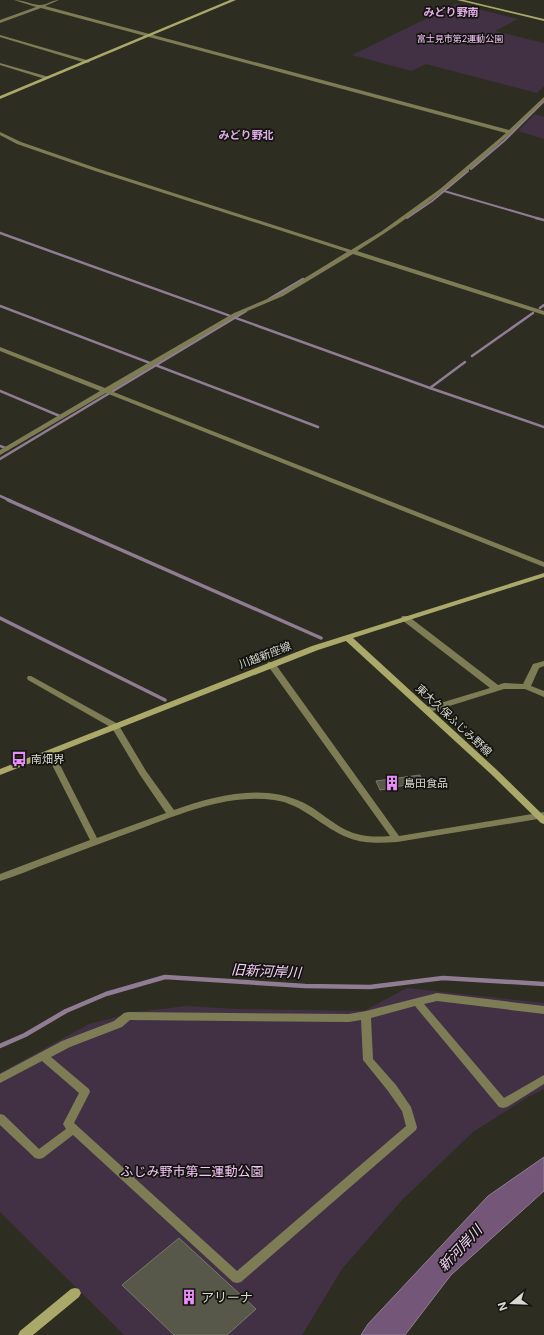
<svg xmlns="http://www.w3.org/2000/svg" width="544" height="1335" font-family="Inter,'Noto Sans JP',sans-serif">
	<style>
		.green { fill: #423145 }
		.water { fill: #735678; stroke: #917d93 }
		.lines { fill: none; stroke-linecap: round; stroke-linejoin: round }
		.stream-far3 { stroke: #917d93; stroke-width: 2 }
		.stream-far2 { stroke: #917d93; stroke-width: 2.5 }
		.stream-far1 { stroke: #917d93; stroke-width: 3.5 }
		.stream { stroke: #917d93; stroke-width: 4.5 }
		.building { fill: #57574a; stroke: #79796b }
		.street { fill: #7d7c55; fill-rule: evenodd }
		.secondary { fill: #aaa96a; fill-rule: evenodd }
		.labels { text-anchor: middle; stroke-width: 3.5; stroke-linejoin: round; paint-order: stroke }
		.far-park-label { font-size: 9px; fill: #f7c5fe; stroke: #151510 }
		.far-quarter-label { font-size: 11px; font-weight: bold; fill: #e1ade9; stroke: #151510 }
		.street-label { font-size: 11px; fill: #d8d8d1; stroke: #151510 }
		.poi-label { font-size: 11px; fill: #d8d8d1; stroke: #151510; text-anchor: start }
		.near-park-label { font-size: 13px; fill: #f7c5fe; stroke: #151510 }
		.near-poi-label { font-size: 13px; fill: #d8d8d1; stroke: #151510; text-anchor: start }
		.near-water-label { font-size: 14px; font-style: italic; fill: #f7cffd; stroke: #151510 }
	</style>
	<rect width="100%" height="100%" fill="#2e2d21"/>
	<!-- green -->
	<g class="green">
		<polygon points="456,4 518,19 495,31 544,43 544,86 537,93 426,64 412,71 352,55"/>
		<polygon points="535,114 544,117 544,139 518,131"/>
		<polygon points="407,988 544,1003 544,1089 528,1097 473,1132 403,1199 342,1269 302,1335 124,1335 0,1212 0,1073 89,1024 136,1012 187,1006 236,1009 364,1011"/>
	</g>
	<!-- water -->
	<polygon class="water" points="544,1157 544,1191 451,1275 405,1335 361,1335 368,1324 488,1196"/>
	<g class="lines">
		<!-- stream-far3 -->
		<g class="stream-far3">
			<polyline points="471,169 504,141 544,101"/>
			<polyline points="444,191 540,219"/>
			<polyline points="407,218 432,201 468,171"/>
		</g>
		<!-- stream-far2 -->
		<g class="stream-far2">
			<polyline points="536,218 544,220"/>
			<polyline points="0,233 430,388 544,427"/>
			<polyline points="269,299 303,279"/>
			<polyline points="0,306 318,427"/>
			<polyline points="540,308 544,305"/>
			<polyline points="472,356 533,313"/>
			<polyline points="430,388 465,362"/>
			<polyline points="0,391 62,417"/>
			<polyline points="0,446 8,449"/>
			<polyline points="0,459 246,311"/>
			<polyline points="0,496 11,501"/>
		</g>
		<!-- stream-far1 -->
		<g class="stream-far1">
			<polyline points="8,500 321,638"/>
			<polyline points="0,618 165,700"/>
		</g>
		<!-- stream -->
		<polyline class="stream" points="0,1046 25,1035 66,1011 106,994 165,977 305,986 370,987 443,978 544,984"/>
	</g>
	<!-- building -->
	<g class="building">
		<polygon points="420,775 421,782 380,790 376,781"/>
		<polygon points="179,1238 256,1309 227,1335 174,1335 122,1285"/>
	</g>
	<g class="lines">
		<!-- street -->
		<g class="street">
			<path d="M14 0C23 0 33 5 40 5 47 5 52 0 59 0L45 6 509 130 544 97V101C487 158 425 209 357 251L544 311V315L353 254 283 296 238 315 111 391 544 562V567L106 393 0 455V450L100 391 0 351V347L105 388 234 313 279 294 347 252 95 171 17 144 0 135V132L21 142 99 169 351 250 382 231 440 189 506 133 41 8 0 23V20L36 7Z"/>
			<polygon points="0,35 90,61 90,62 86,63 0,37"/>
			<polygon points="0,63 49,77 49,78 45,79 0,65"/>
			<polygon points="402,616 408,616 498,685 504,683 523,684 533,664 544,661 544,666 539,668 531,686 544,691 544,697 525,689 504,689 430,712 424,712 423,710 424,708 490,688 402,620 401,618"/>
			<path d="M268 662H274L399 836 544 812V818L397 842C381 843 364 844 349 838 322 828 304 804 274 800 229 794 186 812 145 827 113 839 82 850 51 862 34 868 17 876 0 881V874L90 840 46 753 47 751H53L54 753 97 838 166 813 140 775 112 728 28 680 27 678 28 676H31L118 724 146 771 174 810C213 796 262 783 302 802 321 811 337 829 357 834 368 837 379 837 390 836L268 666 267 664Z"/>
			<path d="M437 993 544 1006V1014L437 1001 424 1004 504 1098 544 1075V1084L507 1107 503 1108 499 1107 415 1006 371 1018 373 1059 396 1085 411 1107 417 1127 416 1130 241 1282 237 1283 233 1282 73 1135 43 1158 39 1159 35 1158 0 1125V1114L4 1115 39 1149 66 1129 63 1124 79 1093 42 1061 0 1083V1074L62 1041 114 1021 124 1013 128 1012 349 1014 366 1011ZM130 1020 349 1022 361 1020 363 1060 388 1091 402 1111 406 1126 237 1271 74 1123 90 1092 89 1089 51 1057 70 1047 122 1027Z"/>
		</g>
		<!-- secondary -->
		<g class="secondary">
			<polygon points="230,0 236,0 0,99 0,96"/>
			<polygon points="457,0 464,0 544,19 544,21"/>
			<polygon points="544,573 544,577 353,638 498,771 544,816 544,824 541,823 492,775 346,641 318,650 0,775 0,769 312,646"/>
			<polygon points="75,1288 79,1289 81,1293 79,1297 33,1335 18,1335 20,1331 71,1289"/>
		</g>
	</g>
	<!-- icons -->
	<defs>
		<symbol id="bus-bare" viewBox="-9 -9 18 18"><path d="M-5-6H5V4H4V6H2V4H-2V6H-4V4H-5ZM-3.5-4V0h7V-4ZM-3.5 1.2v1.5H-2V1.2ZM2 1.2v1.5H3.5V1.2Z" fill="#eb8dfb" stroke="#151510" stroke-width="2.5" paint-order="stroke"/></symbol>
		<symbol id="building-bare" viewBox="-9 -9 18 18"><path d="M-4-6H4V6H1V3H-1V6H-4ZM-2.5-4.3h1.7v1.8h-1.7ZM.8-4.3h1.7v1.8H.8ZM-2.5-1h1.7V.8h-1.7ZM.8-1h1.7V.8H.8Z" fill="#eb8dfb" stroke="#151510" stroke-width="2.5" paint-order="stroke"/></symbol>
	</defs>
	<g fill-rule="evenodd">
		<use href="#bus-bare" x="8" y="748" width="22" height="22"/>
		<use href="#building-bare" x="381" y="772" width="22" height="22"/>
		<use href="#building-bare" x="178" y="1286" width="22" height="22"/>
	</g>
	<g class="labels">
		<!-- far-park labels -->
		<g class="far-park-label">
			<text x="460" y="42">富士見市第2運動公園</text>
		</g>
		<!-- far-quarter labels -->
		<g class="far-quarter-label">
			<text x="451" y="16">みどり野南</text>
			<text x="246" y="139">みどり野北</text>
		</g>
		<!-- street labels -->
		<g class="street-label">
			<text transform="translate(265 655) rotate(-21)" y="4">川越新座線</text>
			<text transform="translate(454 720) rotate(43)" y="4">東大久保ふじみ野線</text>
		</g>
		<!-- poi labels -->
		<g class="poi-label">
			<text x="31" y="763">南畑界</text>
			<text x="404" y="787">島田食品</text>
		</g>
		<!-- near-park labels -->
		<g class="near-park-label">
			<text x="192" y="1176">ふじみ野市第二運動公園</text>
		</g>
		<!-- near-poi labels -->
		<g class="near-poi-label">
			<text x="201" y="1302">アリーナ</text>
		</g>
		<!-- near-water labels -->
		<g class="near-water-label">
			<text transform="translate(266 971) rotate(3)" y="5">旧新河岸川</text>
			<text transform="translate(460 1248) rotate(-47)" y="5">新河岸川</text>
		</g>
	</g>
	<!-- north arrow -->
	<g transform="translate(512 1303) rotate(251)" stroke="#151510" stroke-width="3" paint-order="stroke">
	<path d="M0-3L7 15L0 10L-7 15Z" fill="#d8d8d1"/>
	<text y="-6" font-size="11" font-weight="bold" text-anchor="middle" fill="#d8d8d1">N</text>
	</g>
</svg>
